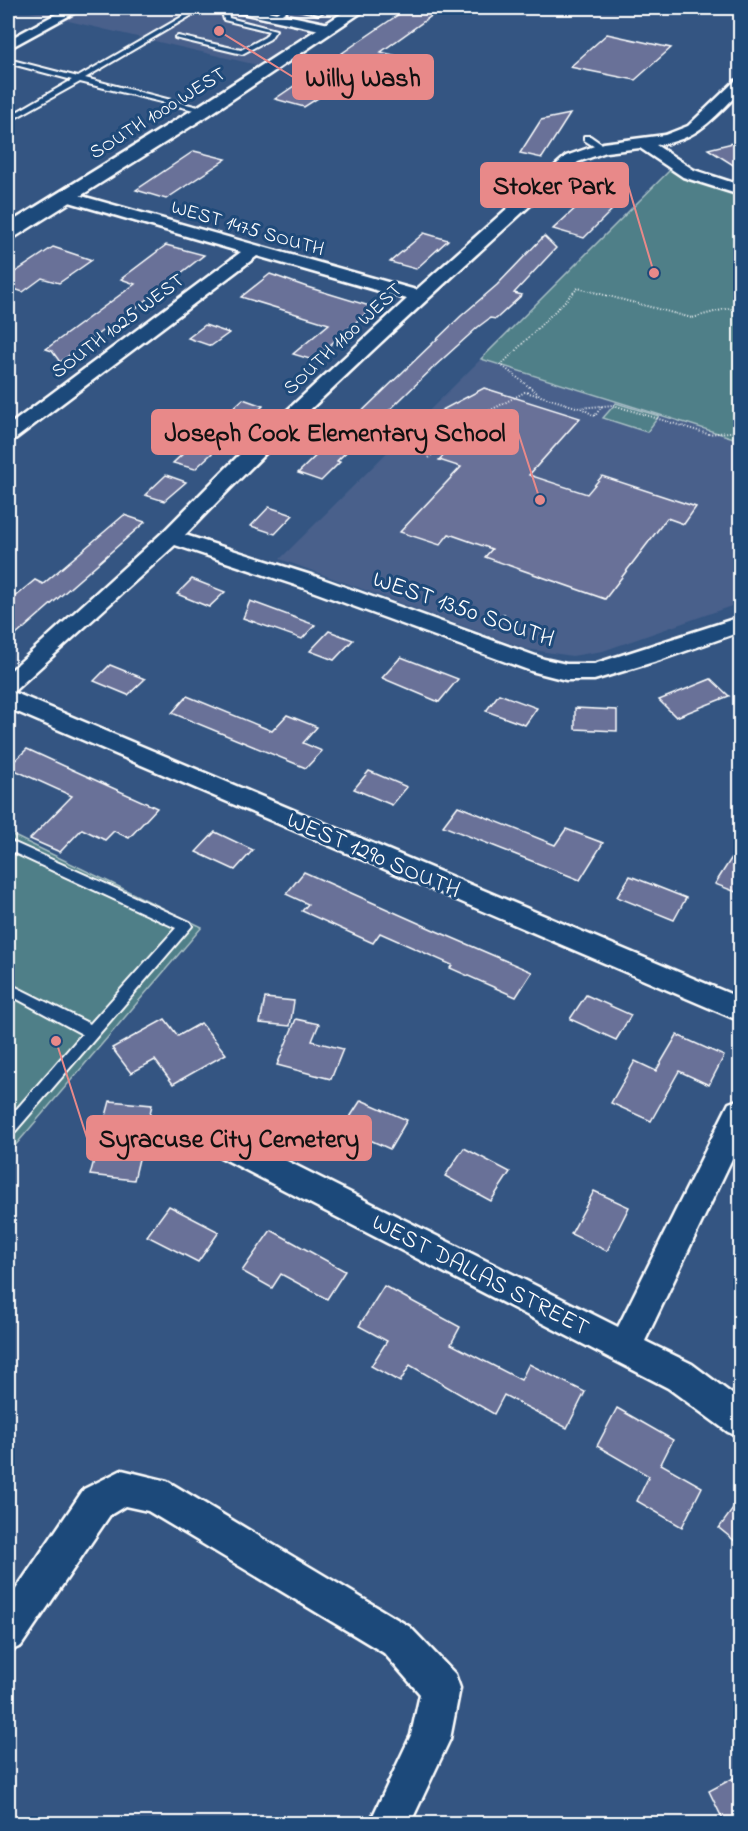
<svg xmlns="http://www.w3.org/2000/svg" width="748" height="1831" font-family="'Indie Flower',sans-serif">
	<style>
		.built { fill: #48608b }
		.green { fill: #507f88; stroke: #a8bfc4; stroke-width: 1.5 }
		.building { fill: #697198; stroke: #fff; stroke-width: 1.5 }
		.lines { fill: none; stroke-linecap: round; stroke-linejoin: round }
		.lane-casing { stroke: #fff; stroke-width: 4 }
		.street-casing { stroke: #fff; stroke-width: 5 }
		.secondary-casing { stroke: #fff; stroke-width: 5 }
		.path-far1 { stroke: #fff; stroke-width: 2; stroke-dasharray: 1 2; stroke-linecap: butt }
		.path { stroke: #fff; stroke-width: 3; stroke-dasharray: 1.5 4; stroke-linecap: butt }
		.lane { fill: #1f4a7a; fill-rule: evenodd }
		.street { fill: #1f4a7a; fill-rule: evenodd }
		.secondary { fill: #1f4a7a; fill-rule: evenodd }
		.labels { text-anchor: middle; stroke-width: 6; stroke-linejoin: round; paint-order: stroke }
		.far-street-label { font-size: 20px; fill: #fff; stroke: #1f4a7a }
		.street-label { font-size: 24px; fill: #fff; stroke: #1f4a7a }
		.leader { fill: none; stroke: #e88989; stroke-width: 2 }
		.callout-dot { fill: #e88989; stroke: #1f4a7a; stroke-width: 2 }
		.callout { fill: #e88989; stroke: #e88989; stroke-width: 2 }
		.callout-label { font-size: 26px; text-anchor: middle; font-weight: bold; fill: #111 }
	</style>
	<rect width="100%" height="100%" fill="#345582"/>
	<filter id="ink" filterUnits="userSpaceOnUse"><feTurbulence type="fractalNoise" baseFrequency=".0167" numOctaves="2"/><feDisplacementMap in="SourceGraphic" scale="12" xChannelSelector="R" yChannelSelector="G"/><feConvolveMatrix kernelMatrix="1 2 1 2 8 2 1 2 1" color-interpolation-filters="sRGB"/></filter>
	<g filter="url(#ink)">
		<!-- built -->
		<g class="built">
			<polygon points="13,8 345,8 257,65"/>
			<polygon points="481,359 740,440 740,603 603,651 572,656 526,649 280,559"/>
		</g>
		<!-- green -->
		<g class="green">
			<polygon points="672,168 740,188 740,440 481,359"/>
			<polygon points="616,403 659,416 647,432 603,418"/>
			<polygon points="8,833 202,927 8,1154"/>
		</g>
		<!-- building -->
		<g class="building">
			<polygon points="408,8 434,14 381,52 418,61 386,83 354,75 304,107 275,99"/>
			<polygon points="607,34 671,48 635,80 570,67"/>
			<polygon points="570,114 542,158 520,153 541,120"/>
			<polygon points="741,141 741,170 708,149"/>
			<polygon points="194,151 226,159 166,199 136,190"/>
			<polygon points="593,192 619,199 615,202 619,203 584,238 553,229"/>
			<polygon points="424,233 448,240 416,269 390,262"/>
			<polygon points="544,236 556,248 514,293 522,295 496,319 490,318 478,327 435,366 337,461 340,462 321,481 298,473 461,316 497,285"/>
			<polygon points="166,245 204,255 112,327 109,326 60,362 52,351 46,349 135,284 121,279"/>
			<polygon points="53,247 92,260 59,283 42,278 23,292 8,287 8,277"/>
			<polygon points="270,274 307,287 373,307 313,360 293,354 329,324 241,297"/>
			<polygon points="205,325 229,333 211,346 188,338"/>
			<polygon points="484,388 580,418 529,475 587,494 602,476 696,507 684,524 667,518 605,599 485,557 492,549 449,534 440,545 400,532 461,467 439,460 478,421 442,410"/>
			<polygon points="243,399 263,406 195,469 173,463"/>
			<polygon points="166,475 186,482 164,501 145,495"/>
			<polygon points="269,507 293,515 275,534 251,526"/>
			<polygon points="124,515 145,522 8,642 8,602 35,580 43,584"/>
			<polygon points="192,579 225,592 209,607 177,594"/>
			<polygon points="250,601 315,625 302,639 243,618"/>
			<polygon points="329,631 353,640 334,660 310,651"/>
			<polygon points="401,657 458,679 439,702 382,678"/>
			<polygon points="110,665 145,679 128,695 94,681"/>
			<polygon points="711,679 729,696 676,717 659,700"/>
			<polygon points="499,694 537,708 525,725 486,711"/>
			<polygon points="187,696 272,731 287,715 317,727 303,743 322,751 306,768 172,713"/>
			<polygon points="575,708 617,710 617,731 575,729"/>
			<polygon points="27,749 73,770 157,808 129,838 114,831 105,840 82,829 60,852 30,839 72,796 8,767"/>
			<polygon points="369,771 407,787 392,805 354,789"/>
			<polygon points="458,806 555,845 566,829 603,843 580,880 443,826"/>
			<polygon points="215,832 253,850 235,870 196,852"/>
			<polygon points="741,843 741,894 715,884"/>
			<polygon points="304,872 434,930 532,972 516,997 450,968 452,965 380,933 373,943 302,911 308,904 286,894"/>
			<polygon points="630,876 686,898 674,920 617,897"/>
			<polygon points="586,995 631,1015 616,1040 570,1019"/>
			<polygon points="265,998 294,1001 290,1026 260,1023"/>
			<polygon points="165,1019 178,1036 201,1023 226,1054 173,1084 155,1060 131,1073 112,1048"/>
			<polygon points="296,1019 319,1024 312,1041 343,1049 331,1079 277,1065"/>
			<polygon points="677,1035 724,1056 709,1085 679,1071 651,1121 611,1103 635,1061 656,1071"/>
			<polygon points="361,1100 407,1120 390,1149 343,1128"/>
			<polygon points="110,1101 152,1105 134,1180 90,1175"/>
			<polygon points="464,1148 510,1172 491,1201 445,1176"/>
			<polygon points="594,1191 629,1207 607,1251 571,1234"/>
			<polygon points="169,1206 219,1232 198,1262 147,1236"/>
			<polygon points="271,1230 345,1271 327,1299 281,1274 272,1288 242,1271"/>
			<polygon points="384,1286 460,1327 451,1344 521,1380 529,1364 585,1392 567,1428 504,1395 494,1414 410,1365 400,1382 371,1366 387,1341 359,1326"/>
			<polygon points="617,1408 673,1440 661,1464 702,1487 682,1527 637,1501 649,1476 597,1446"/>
			<polygon points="741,1498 741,1546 719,1528"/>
			<polygon points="741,1774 741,1824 725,1824 709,1791"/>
		</g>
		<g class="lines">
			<defs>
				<g id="lane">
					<polygon points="197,8 204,8 85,78 206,109 206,113 80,82 8,122 8,117 72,80 8,63 8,59 78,77"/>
					<polygon points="228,8 235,8 228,13 229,18 276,30 270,39 242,54 175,38 178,36 241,50 265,37 269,31 224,20 222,12"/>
					<polygon points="284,8 291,8 277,17 273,17 273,15"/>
					<polygon points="293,8 318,10 329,8 319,14"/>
					<polygon points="584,136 590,136 607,148 600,150 584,140"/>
					<polygon points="8,840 190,922 192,926 13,1134 8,1135 8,1119 82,1034 8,994 8,983 90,1024 176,928 8,850"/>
				</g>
				<g id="street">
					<polygon points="67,8 83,8 8,49 8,40"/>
					<polygon points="230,8 253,8 329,24 336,28 329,32 237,12"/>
					<path d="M740 80V92C712 119 698 140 656 145L694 170 740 185V195L683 177 640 148 606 152 578 162C444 284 310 404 185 535L317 577 544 659 566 664H594L740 617V632L660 660 594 680H566L531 671 301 587 175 545 13 692 740 998V1021L8 708V673L163 532 238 456 407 299 257 256 15 439 8 441V426L241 252 59 199 57 196 59 193H71L416 290 566 156 603 143 665 135 688 126 735 81Z"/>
					<polygon points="740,1099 740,1142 645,1341 692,1364 740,1400 740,1437 728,1432 668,1388 203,1148 199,1139 203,1130 214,1126 225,1130 618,1327 729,1103"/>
					<polygon points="122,1470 167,1481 410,1627 455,1674 460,1688 450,1739 410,1824 369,1824 411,1735 420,1694 384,1653 148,1511 125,1506 110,1515 21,1646 8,1652 8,1601 84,1489"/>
				</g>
				<polygon id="secondary" points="350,8 368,8 209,115 15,237 8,239 8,224 197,107"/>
			</defs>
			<!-- lane casing -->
			<use href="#lane" class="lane-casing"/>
			<!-- street casing -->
			<use href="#street" class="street-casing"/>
			<!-- secondary casing -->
			<use href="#secondary" class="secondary-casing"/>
			<!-- path-far1 -->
			<g class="path-far1">
				<polyline points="740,312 729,308 692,318 578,288 501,365 541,396 579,408 613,405 708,434 740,431"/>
				<polyline points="581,408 595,416 602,406"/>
				<polyline points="429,458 457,428 525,392 537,395"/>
			</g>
			<!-- path -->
			<polyline class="path" points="493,628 507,611"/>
			<!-- lane -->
			<use href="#lane" class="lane"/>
			<!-- street -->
			<use href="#street" class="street"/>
			<!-- secondary -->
			<use href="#secondary" class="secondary"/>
		</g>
	</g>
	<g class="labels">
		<!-- far-street labels -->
		<g class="far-street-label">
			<text transform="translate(157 112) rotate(-32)" y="7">SOUTH 1000 WEST</text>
			<text transform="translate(248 227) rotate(16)" y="7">WEST 1475 SOUTH</text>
			<text transform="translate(117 325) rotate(-37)" y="7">SOUTH 1025 WEST</text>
			<text transform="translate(342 338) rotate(-43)" y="7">SOUTH 1100 WEST</text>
		</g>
		<!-- street labels -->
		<g class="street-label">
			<text transform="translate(464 608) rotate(19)" y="8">WEST 1350 SOUTH</text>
			<text transform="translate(374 854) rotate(23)" y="8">WEST 1290 SOUTH</text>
			<text transform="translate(481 1274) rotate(27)" y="8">WEST DALLAS STREET</text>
		</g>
	</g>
	<!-- callouts -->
	<path class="leader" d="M219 31L293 77M654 273L628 185M540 500L518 432M56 1041L87 1138"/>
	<g class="callout-dot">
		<circle cx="219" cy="31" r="6"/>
		<circle cx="654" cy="273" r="6"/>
		<circle cx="540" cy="500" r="6"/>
		<circle cx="56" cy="1041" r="6"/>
	</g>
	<g class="callout">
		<rect x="293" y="55" width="140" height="44" rx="6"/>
		<rect x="481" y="163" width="147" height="44" rx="6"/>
		<rect x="152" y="410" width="366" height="44" rx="6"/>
		<rect x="87" y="1116" width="284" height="44" rx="6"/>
	</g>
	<g class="callout-label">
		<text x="363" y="86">Willy Wash</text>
		<text x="554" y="194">Stoker Park</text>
		<text x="335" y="441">Joseph Cook Elementary School</text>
		<text x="229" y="1147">Syracuse City Cemetery</text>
	</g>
	<!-- margin -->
	<rect width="748" height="1831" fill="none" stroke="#1f4a7a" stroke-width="30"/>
	<rect x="15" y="15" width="718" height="1801" fill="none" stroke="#fff" stroke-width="2" filter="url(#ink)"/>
</svg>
